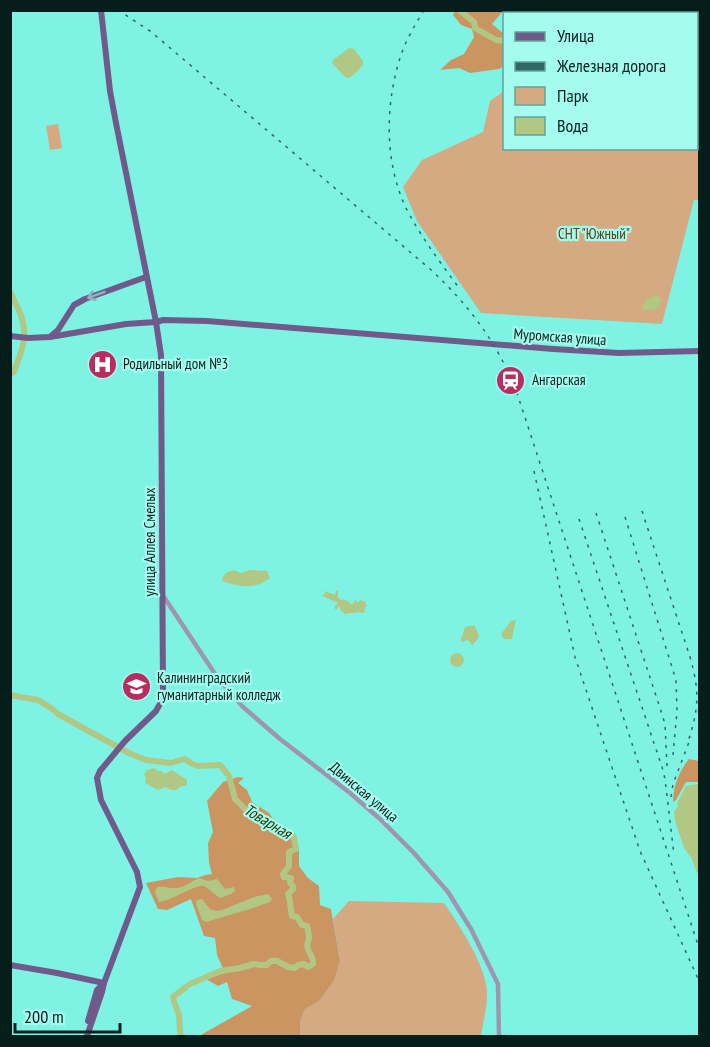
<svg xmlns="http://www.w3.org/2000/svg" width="710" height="1047" font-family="'PT Sans Narrow',sans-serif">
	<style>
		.green { fill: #d5a981 }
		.forest { fill: #cb9562 }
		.water { fill: #b1c884 }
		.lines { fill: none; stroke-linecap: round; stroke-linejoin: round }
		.river { stroke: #b1c884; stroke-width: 6 }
		.minor { stroke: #a095b1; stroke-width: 4.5 }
		.major { stroke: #6f5a8b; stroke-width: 6 }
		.rail { stroke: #306962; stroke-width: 1.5; stroke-dasharray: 3 6; stroke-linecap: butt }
		.oneway { stroke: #8cb3c1 }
		.labels { text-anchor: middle; stroke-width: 4.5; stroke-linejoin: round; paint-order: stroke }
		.park-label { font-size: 15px; fill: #623d15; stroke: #a4fcee }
		.street-label { font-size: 15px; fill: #051e1b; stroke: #a4fcee }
		.poi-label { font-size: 15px; fill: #051e1b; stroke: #a4fcee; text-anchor: start }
		.water-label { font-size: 16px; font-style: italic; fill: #2b3905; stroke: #a4fcee }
	</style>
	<rect width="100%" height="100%" fill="#7ff3e3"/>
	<!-- green -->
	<g class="green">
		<polygon points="504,91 504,148 696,148 697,143 699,147 699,200 694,200 662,324 481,313 417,221 403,187 422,160 483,132 490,101"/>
		<polygon points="58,124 62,148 50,150 46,126"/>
		<path d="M349 901 444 903C459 925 488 968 487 995 487 1008 483 1023 481 1036H300V1021L305 1009 319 1001 334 981 340 961 333 919Z"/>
	</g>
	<!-- forest -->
	<g class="forest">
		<polygon points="455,11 503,11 492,24 504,34 504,66 499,69 470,73 459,68 440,70 451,60 464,54 474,37 472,29 461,25 453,15"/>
		<path d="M689 759 699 761V782H686L676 800 673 802C673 787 679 771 689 759Z"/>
		<polygon points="238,777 244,778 238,783 247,790 252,802 269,813 276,823 282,825 287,830 293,838 299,851 299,866 308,878 319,886 320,905 331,909 340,961 334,981 319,1001 305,1009 300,1021 300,1036 199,1036 252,1006 232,999 227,982 218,986 206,979 225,973 217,955 215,938 204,936 191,899 167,910 158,909 146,883 178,877 197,878 205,875 212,874 209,863 208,843 213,832 207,801 223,782"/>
	</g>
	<!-- water -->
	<g class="water">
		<path d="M349 48 354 49 363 61V65C358 70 353 78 346 78L332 63 333 60Z"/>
		<polygon points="657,295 662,301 660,301 660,305 654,310 644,310 642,306 647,299"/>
		<path d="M234 570 241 573 250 570 267 571 270 578C256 590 238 587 222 581 223 573 227 572 234 570Z"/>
		<polygon points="338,590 338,597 341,600 343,599 348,601 350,604 354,603 355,599 357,602 359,602 360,599 362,601 365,601 367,606 365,607 364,613 358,612 345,614 341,611 339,606 336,610 334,607 338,603 320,595 324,595 325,591 335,595 336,591"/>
		<polygon points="516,620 512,639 504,639 501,634 511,621"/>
		<polygon points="474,625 477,630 479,637 473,645 471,644 468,640 461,642 461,639 465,627"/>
		<circle cx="457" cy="660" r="7"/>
		<polygon points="154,768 158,771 162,771 164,774 172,770 187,780 187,785 180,787 176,790 171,790 166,787 158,790 145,783 146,778 144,774 147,770"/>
		<polygon points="698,784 700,784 699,877 695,868 692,859 684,848 675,821 674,811 677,808 678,801 686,786"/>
		<path d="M199 878 208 881 217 879 225 889 234 887 235 891 231 894 220 898C215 895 210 889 204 886 196 884 171 901 159 902L155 892 157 887C164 885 169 889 176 888 186 887 191 881 199 878Z"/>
		<polygon points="268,894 272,899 270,902 250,909 206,922 202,920 196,904 197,900 202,899 210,909 216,911 222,910 254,897"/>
	</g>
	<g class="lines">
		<!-- river -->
		<g class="river">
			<polyline points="459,10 474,22 475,28 496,40 504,41"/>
			<polyline points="696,124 700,124"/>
			<path d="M10 292C16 304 23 316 24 329 26 344 18 359 14 372L10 374"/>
			<path d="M10 695 38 700 51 708 58 714 96 735 129 753 146 760 171 763 184 759 189 761 190 763 198 766 220 765 229 776 235 799 245 809 254 810 261 820C273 817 278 826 284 835L292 834 294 837 296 849 289 852V866L283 874 284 877 291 878 290 883 293 886V889L288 894C291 902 290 908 292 916L297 917 302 925 307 926C308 931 309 933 309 938 308 943 306 943 308 949 310 956 314 957 313 964L308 967 304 964 298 965 295 968 288 967 277 961H271L267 965H260L254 964 240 968 220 971 190 984"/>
			<path d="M181 1036C179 1029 180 1023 179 1016 178 1009 174 1005 173 997L186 987"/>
		</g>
		<!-- minor -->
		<polyline class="minor" points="164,597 217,677 243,707 280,739 350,793 380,819 413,852 448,892 471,929 498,984 499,1036"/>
		<!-- major -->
		<g class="major">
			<polyline points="622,10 625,14"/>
			<polyline points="696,94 700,97"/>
			<polyline points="10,336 28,338 50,337 126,324 156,322 163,320 207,321 553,349 619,353 700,351"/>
			<polyline points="50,337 58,330 74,305 85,299 146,277"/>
			<polyline points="10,965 57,973 104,983"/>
			<polyline points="88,1021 97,990 103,984"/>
			<polyline points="87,1036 102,992 104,983 140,887 137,872 101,800 97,778 100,771 125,741 156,711 161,702 163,694 161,355 156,322 116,123 110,91 101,10"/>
		</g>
		<!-- rail -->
		<g class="rail">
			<path d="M118 10 150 31 169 47 430 269C468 304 495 340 515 387L700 951"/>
			<path d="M424 10C415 25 406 40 401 55 385 103 384 162 406 208 421 237 440 262 459 288"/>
			<polyline points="534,471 575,657 640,851 700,983"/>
			<path d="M642 511 690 657C700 692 699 710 687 744"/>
			<polyline points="596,513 660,708 665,724 667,766"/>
			<polyline points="625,517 676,680 677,711 673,755"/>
			<polyline points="579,519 662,767 665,779 674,855"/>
			<polyline points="671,797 673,784 691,737"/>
		</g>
	</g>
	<!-- one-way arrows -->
	<defs><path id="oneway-shaft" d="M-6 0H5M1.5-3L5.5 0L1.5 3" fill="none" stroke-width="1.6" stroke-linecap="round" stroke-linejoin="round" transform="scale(1.5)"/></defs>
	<use class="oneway" href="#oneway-shaft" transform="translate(96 295) rotate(160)"/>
	<!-- icons -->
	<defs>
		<symbol id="hospital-disc" viewBox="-11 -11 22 22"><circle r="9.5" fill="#b92c60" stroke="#a4fcee"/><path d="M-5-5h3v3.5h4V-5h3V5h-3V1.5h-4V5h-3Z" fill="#fff"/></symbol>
		<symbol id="station-disc" viewBox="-11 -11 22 22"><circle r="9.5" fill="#b92c60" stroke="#a4fcee"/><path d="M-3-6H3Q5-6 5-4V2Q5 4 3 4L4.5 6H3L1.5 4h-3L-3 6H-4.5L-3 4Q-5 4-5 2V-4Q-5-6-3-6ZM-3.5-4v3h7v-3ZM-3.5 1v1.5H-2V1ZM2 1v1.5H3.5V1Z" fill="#fff"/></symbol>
		<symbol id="university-disc" viewBox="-11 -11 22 22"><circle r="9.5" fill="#b92c60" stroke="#a4fcee"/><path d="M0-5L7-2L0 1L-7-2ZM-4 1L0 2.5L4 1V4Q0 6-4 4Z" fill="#fff"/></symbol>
	</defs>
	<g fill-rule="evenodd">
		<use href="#hospital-disc" x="86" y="348" width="33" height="33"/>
		<use href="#station-disc" x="494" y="364" width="33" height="33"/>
		<use href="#university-disc" x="120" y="670" width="33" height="33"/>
	</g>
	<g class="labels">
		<!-- park labels -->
		<g class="park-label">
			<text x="594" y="239">СНТ "Южный"</text>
		</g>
		<!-- street labels -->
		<g class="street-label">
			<text transform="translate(560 337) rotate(4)" y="5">Муромская улица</text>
			<text transform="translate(150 542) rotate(-90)" y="5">улица Аллея Смелых</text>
			<text transform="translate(364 792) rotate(40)" y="5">Двинская улица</text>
		</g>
		<!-- poi labels -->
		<g class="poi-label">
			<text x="123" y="369">Родильный дом №3</text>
			<text x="532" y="385">Ангарская</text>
			<text x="157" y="683">Калининградский<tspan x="157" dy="17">гуманитарный колледж</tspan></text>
		</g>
		<!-- water labels -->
		<g class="water-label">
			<text transform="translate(268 821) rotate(31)" y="6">Товарная</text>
		</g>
	</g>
	<!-- border -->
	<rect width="710" height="1047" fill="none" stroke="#051e1b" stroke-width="24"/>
	<!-- legend -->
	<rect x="503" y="12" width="195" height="138" fill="#a4fcee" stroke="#64a39a" stroke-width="1.5"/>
	<rect x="515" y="32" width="30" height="9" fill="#6f5a8b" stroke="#64a39a" stroke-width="1.5"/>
	<text x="557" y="42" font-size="18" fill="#051e1b">Улица</text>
	<rect x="515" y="62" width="30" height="9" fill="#306962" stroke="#64a39a" stroke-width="1.5"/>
	<text x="557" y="72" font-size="18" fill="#051e1b">Железная дорога</text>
	<rect x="515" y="87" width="30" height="18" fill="#d5a981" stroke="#64a39a" stroke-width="1.5"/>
	<text x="557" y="102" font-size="18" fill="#051e1b">Парк</text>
	<rect x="515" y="117" width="30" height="18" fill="#b1c884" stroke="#64a39a" stroke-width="1.5"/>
	<text x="557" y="132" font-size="18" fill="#051e1b">Вода</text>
	<!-- scale -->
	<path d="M15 1023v9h105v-9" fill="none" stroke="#051e1b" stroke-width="3"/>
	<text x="24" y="1023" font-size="18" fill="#051e1b" stroke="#a4fcee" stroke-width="4.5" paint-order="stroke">200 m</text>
</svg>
